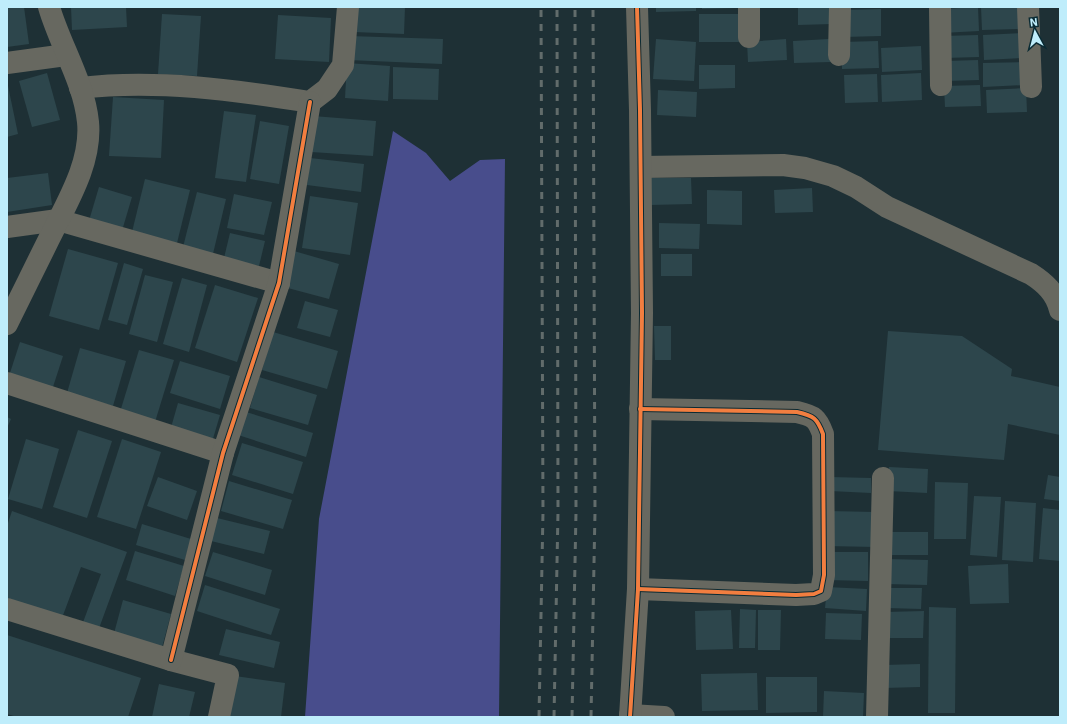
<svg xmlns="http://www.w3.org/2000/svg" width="1067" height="724" font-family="'IBM Plex Sans',sans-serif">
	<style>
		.water { fill: #484d8c }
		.building { fill: #2d464c }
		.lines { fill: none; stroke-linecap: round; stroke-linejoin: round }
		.minor { stroke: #676860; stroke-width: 22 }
		.rail { stroke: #626c6b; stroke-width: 3; stroke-dasharray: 7 7; stroke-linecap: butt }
		.cycleway-casing { stroke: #0a2b34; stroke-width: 6 }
		.cycleway { stroke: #f27e40; stroke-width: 4 }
	</style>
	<rect width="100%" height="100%" fill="#1e3035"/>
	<!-- water -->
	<polygon class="water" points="393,131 426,153 450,181 480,160 505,159 499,717 305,717 319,519"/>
	<!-- building -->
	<g class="building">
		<polygon points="7,7 24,7 29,44 7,47"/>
		<polygon points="71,7 126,7 127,27 72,30"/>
		<polygon points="355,7 405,7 404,34 354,32"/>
		<polygon points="656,7 696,7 696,11 656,12"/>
		<polygon points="702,7 736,7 736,8 702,9"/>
		<polygon points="798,7 832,7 832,24 798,25"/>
		<polygon points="978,7 979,31 942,33 942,9"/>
		<polygon points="981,7 1023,7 1023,29 982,30"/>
		<polygon points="881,9 881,36 844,37 843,10"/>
		<polygon points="162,14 201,16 197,76 158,74"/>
		<rect x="699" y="14" width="42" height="28"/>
		<polygon points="278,15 331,18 329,62 275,59"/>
		<polygon points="1022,33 1023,58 984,60 983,35"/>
		<polygon points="978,35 979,57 944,58 943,36"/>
		<polygon points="349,36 443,39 442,64 348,60"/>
		<polygon points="656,39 696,42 694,81 653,79"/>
		<polygon points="786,39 787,60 748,62 747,42"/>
		<polygon points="829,39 831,62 794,63 793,41"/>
		<polygon points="878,41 879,68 842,69 842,42"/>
		<polygon points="921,46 922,70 882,72 881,48"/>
		<polygon points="978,60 979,80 945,81 945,61"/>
		<polygon points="1024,62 1025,85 983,87 983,63"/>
		<polygon points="347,63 390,66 388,101 345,98"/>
		<polygon points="699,65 735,65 735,88 699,89"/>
		<polygon points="393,67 439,69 438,100 393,99"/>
		<polygon points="47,73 60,120 32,127 19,81"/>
		<polygon points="921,73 922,100 882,102 881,75"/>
		<polygon points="877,74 878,102 845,103 844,75"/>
		<polygon points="7,81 18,134 7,137"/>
		<polygon points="980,85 981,106 945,107 944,86"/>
		<polygon points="1026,88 1027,112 987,113 986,90"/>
		<polygon points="658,90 697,92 696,117 657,115"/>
		<polygon points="113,97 164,100 161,158 109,156"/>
		<polygon points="224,111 256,115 246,182 215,178"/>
		<polygon points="313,116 376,121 373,156 311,152"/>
		<polygon points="260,121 289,126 279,184 250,179"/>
		<polygon points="310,158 364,164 361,192 307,185"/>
		<polygon points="48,173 52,205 7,212 7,178"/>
		<polygon points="649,178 691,178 692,204 650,205"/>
		<polygon points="145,179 190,190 177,243 132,232"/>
		<polygon points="99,187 132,197 121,234 88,224"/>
		<polygon points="812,188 813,212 775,213 774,190"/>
		<polygon points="707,190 742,191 742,225 707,224"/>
		<polygon points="197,192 226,199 212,258 182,251"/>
		<polygon points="234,194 272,202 264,235 227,228"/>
		<polygon points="310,196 358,203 350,255 302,248"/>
		<polygon points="659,223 700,224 699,249 659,248"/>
		<polygon points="230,233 265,241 259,266 224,258"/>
		<polygon points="68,249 118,263 99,330 49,316"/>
		<polygon points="294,251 339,264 329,299 284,287"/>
		<rect x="661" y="254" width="31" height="22"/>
		<polygon points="124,263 143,269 127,325 108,320"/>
		<polygon points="145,275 173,282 157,342 129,334"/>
		<polygon points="182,278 207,285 189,352 163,344"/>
		<polygon points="215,285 258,298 237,362 195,348"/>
		<polygon points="305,301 338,310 330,337 297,328"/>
		<polygon points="654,326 671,326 671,360 655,360"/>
		<polygon points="888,331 962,336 1012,369 1011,376 1060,387 1060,435 1008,424 1004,460 878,450"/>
		<polygon points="273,332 338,351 327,389 262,370"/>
		<polygon points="20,342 63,356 52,390 9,376"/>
		<polygon points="80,348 126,361 113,406 67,393"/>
		<polygon points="139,350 174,360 155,422 120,412"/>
		<polygon points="180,361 230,376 220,409 170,393"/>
		<polygon points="259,377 317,395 308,425 250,408"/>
		<polygon points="178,403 220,415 212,442 170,431"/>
		<polygon points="243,411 313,433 306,457 235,434"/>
		<polygon points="7,417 11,419 7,428"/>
		<polygon points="78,430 112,441 87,518 53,507"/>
		<polygon points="26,439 59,449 42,509 8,499"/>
		<polygon points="122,439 161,452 136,529 97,517"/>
		<polygon points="242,443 303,462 293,494 232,475"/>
		<polygon points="889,467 928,469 927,493 888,491"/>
		<polygon points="1048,475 1060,477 1060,501 1044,499"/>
		<polygon points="158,477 197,491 187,520 147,506"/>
		<polygon points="830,477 871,478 871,493 830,491"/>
		<polygon points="229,481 292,500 283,529 221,511"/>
		<polygon points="935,482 968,483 966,539 934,539"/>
		<polygon points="974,496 1001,497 997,557 970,555"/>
		<polygon points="1005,501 1036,503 1033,562 1002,560"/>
		<polygon points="1043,508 1060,510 1060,561 1039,559"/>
		<polygon points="12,511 127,552 98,631 82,625 101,574 81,567 62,618 7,599 7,526"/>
		<polygon points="827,511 876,512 876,547 826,546"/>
		<polygon points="217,518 270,531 264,554 211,541"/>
		<polygon points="142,524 191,539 185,560 136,545"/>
		<rect x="888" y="532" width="40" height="23"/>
		<polygon points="135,551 184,566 175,596 126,580"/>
		<polygon points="213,552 272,570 265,595 205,576"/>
		<polygon points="828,552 868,552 868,581 827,580"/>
		<polygon points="886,559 928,560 927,585 886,584"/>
		<polygon points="1008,564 1009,603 970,604 968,566"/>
		<polygon points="205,585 280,609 271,635 197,611"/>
		<polygon points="827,587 867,589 866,611 825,608"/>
		<polygon points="887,588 922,588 921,609 887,608"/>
		<polygon points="123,600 171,614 161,651 113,637"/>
		<polygon points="929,607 956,608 955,713 928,713"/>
		<polygon points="740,609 756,610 755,648 739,648"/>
		<polygon points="731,610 733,649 696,650 695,611"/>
		<polygon points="758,610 781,610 780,650 758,650"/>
		<polygon points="924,611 923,638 885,638 885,612"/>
		<polygon points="826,613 862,614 861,640 825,639"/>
		<polygon points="226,629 280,642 274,668 219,655"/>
		<polygon points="7,635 141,678 128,717 17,717 7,714"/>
		<polygon points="920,664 920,687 884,688 884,665"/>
		<polygon points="757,673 758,710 702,711 701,674"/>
		<polygon points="235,676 285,683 281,717 230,717"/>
		<polygon points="766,677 817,677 817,712 766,713"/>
		<polygon points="159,684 195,692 189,717 152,717"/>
		<polygon points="824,691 864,693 863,717 823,717"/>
	</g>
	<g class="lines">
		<!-- minor -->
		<g class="minor">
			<polyline points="940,7 941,85"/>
			<polyline points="1028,7 1031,87"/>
			<polyline points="749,37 749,7"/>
			<polyline points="839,55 840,7"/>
			<polyline points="7,63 66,55"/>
			<path d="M80 88C156 79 234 90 310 102L327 89 343 65 348 7"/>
			<path d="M641 167 783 165 805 168 833 176 856 187 887 207 1031 274C1045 283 1056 293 1060 310"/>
			<polyline points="7,227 58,220 279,283"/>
			<path d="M7 324C21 296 35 267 49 239 66 204 92 163 88 122 84 82 60 45 49 7"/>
			<polyline points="7,383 223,453"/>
			<path d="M638 589 796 595 814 594 821 591 824 575 823 434C817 418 814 416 797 412L640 409"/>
			<polyline points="7,609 171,660 228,675 219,717"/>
			<polyline points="171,660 223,453 279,283 310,102"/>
			<polyline points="630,715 664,717"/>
			<polyline points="630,717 638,589 642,313 640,110 637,7"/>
			<polyline points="877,717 883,478"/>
		</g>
		<!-- rail -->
		<g class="rail">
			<polyline points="539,717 543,512 541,7"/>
			<polyline points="554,717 558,512 557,7"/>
			<polyline points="572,717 576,512 575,7"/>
			<polyline points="591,717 595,512 593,7"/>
		</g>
		<defs>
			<g id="cycleway">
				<path d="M638 589 796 595 814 594 821 591 824 575 823 434C817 418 814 416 797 412L640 409"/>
				<polyline points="171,660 223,453 279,283 310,102"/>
				<polyline points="630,717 638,589 642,313 640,110 637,7"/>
			</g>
		</defs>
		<!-- cycleway casing -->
		<use href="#cycleway" class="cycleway-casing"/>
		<!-- cycleway -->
		<use href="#cycleway" class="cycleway"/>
	</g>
	<!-- border -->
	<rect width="1067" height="724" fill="none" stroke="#bfedfb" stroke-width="16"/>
	<!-- north arrow -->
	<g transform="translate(1035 32) rotate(353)" stroke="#0a2b34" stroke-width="3" paint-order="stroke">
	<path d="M0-3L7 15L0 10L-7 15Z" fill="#bfedfb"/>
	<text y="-6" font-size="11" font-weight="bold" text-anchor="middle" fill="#bfedfb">N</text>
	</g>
</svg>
